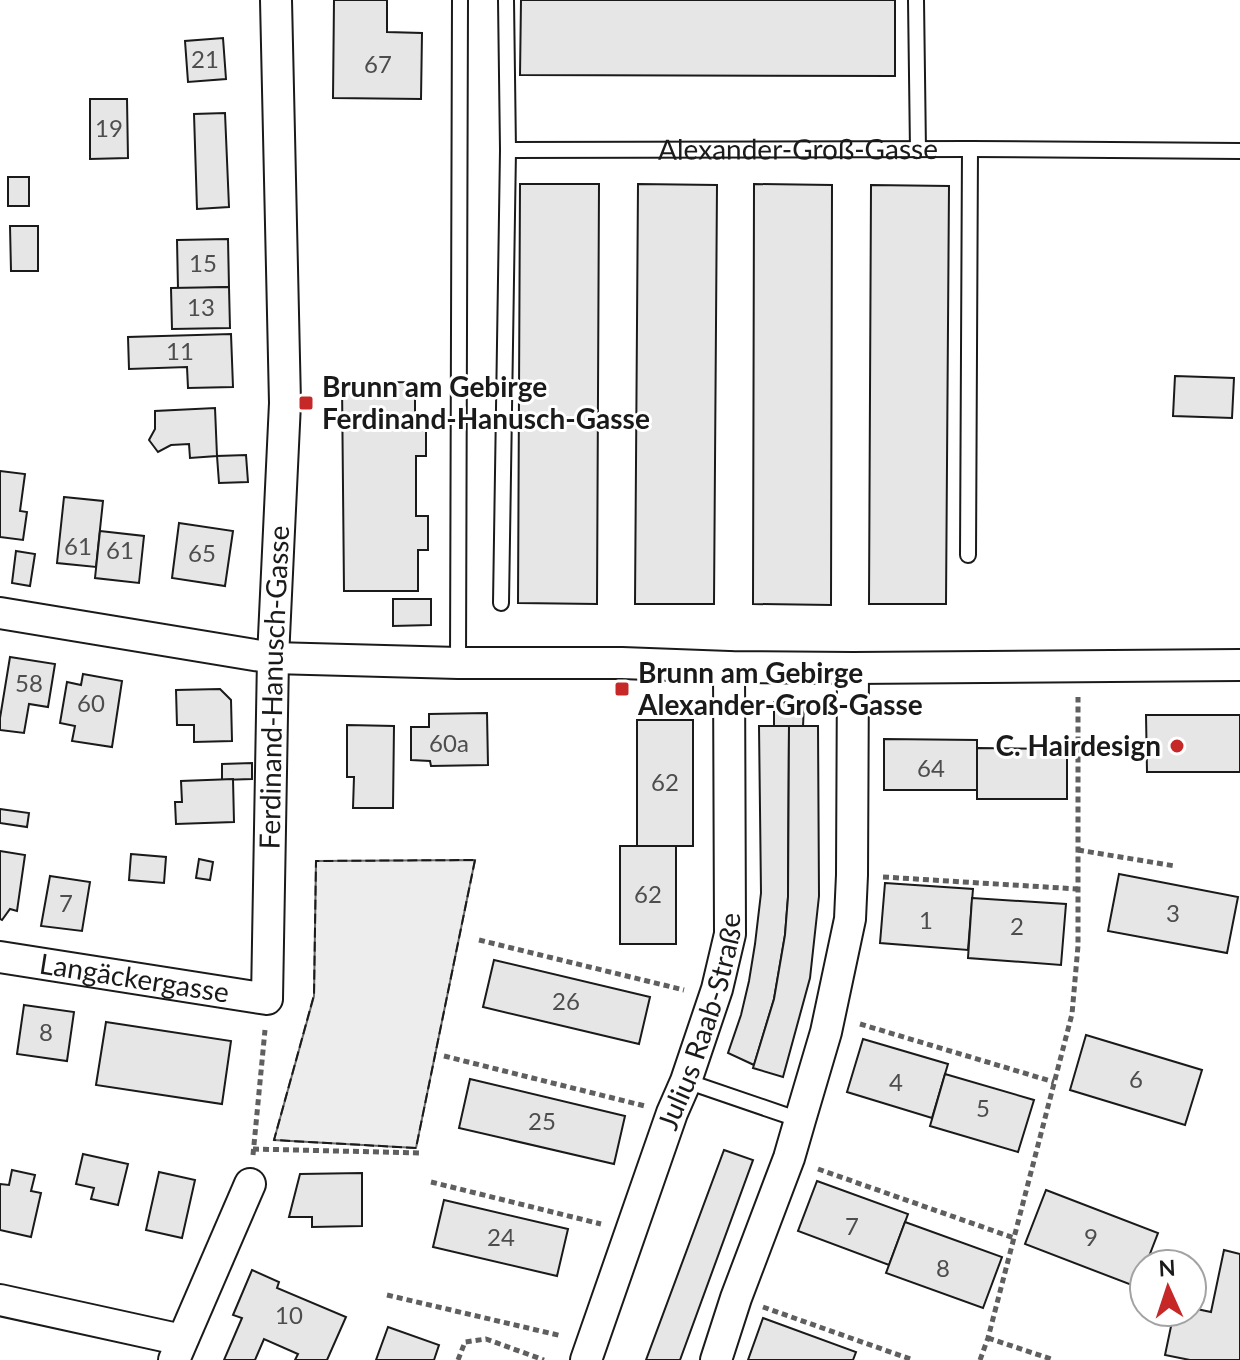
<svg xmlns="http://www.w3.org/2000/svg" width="1240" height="1360" font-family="Lato,sans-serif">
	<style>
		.built { fill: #ededed; stroke: #6a6a6a; stroke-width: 2 }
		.building { fill: #e6e6e6; stroke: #1a1a1a; stroke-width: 2 }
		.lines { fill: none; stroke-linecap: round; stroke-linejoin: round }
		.lane-casing { stroke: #1a1a1a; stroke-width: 18 }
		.street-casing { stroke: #1a1a1a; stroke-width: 34 }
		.path { stroke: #5f5f5f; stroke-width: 5; stroke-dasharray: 6 4; stroke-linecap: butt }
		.lane { stroke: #fff; stroke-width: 14 }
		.street { stroke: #fff; stroke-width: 30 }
		.fence { stroke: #1a1a1a; stroke-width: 2; stroke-dasharray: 10 4; stroke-linecap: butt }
		.poi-dot { fill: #c62828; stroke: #fff; stroke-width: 3 }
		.labels { text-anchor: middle; stroke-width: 6; stroke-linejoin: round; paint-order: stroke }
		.number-label { font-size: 24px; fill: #4d4d4d }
		.street-label { font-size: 28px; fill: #1a1a1a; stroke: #fff }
		.poi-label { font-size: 28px; font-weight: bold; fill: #1a1a1a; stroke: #fff; text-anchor: start }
	</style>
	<rect width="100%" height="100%" fill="#fff"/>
	<!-- built -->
	<polygon class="built" points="475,860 416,1148 274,1140 314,996 316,861"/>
	<!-- building -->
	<g class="building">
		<polygon points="334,0 387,0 387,32 422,33 421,99 333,98"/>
		<polygon points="521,0 895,0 895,76 520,75"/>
		<polygon points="223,38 226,79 188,82 185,41"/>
		<polygon points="90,99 127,99 128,158 90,159"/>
		<polygon points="225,113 229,207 197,209 194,114"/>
		<rect x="8" y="177" width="21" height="29"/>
		<polygon points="520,184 599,184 597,604 518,603"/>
		<polygon points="638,184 717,185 714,604 635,604"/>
		<polygon points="754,184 832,185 831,605 753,604"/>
		<polygon points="871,185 949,186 946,604 869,604"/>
		<polygon points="10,226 38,226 38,271 11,271"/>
		<polygon points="228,239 229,287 178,289 177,240"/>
		<polygon points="229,287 230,328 172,329 171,288"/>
		<polygon points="231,334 233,387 188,388 187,367 129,369 128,337"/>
		<polygon points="1175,376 1234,378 1232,418 1173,416"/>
		<polygon points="415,382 415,422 426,422 426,456 416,456 416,516 428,516 428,550 418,550 418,591 344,591 342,383"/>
		<polygon points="215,408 217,456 190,458 189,444 171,445 158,452 149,440 155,429 155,411"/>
		<polygon points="246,455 248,482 219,483 217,456"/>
		<polygon points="0,471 25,474 20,511 27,512 23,540 0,537"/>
		<polygon points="64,497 103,501 96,567 57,563"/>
		<polygon points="179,523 233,531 225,586 172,578"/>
		<polygon points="100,531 144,536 139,583 95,578"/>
		<polygon points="16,551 35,554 30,586 12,583"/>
		<polygon points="393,599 431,599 431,625 393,626"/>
		<polygon points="10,657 55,664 48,707 29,704 24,733 0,730 0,718"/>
		<polygon points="83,674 122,681 112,747 72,741 75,726 60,723 67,682 81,685"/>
		<polygon points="220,689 231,700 232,741 194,742 194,725 177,725 176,690"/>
		<polygon points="774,702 804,703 803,727 774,726"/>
		<polygon points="487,713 488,765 431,766 430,761 411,760 411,727 429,727 429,714"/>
		<polygon points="1146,715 1240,715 1240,772 1147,772"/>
		<rect x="637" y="720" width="56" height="126"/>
		<polygon points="347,725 394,726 393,808 353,808 354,777 347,777"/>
		<polygon points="759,726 789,726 788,897 785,935 774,999 754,1065 728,1053 741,1015 749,981 755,944 761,893"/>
		<polygon points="789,726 818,726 819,896 810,978 783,1077 753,1068 774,999 785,935 788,897"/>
		<polygon points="884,739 977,740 977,790 884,790"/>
		<polygon points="977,748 1067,749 1067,799 977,799"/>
		<polygon points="252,763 252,779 222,780 222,764"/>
		<polygon points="233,779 234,822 176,824 175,802 182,802 181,781"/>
		<polygon points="0,809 29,813 27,827 0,823"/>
		<rect x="620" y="846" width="56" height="98"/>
		<polygon points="0,851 25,855 17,911 10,909 2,920 0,919"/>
		<polygon points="131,854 166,857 164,883 129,880"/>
		<polygon points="199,859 213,862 210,880 196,878"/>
		<polygon points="1119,874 1238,897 1227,953 1108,931"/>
		<polygon points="50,876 90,882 82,931 41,926"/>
		<polygon points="885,883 973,889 968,950 880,943"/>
		<polygon points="972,898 1066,904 1061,965 968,958"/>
		<polygon points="494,960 650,997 639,1044 483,1007"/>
		<polygon points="24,1005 74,1012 67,1061 17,1054"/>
		<polygon points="106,1022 231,1041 222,1104 96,1085"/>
		<polygon points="1086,1035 1202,1070 1185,1125 1070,1090"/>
		<polygon points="863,1039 948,1064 932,1118 847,1092"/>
		<polygon points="945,1074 1034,1100 1018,1152 930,1126"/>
		<polygon points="470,1079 625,1116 614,1164 459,1128"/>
		<polygon points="724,1150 753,1160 680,1360 646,1360"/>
		<polygon points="83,1154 128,1164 118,1205 91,1199 94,1188 76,1184"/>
		<polygon points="12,1170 35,1175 31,1191 41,1193 31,1237 0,1230 0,1184 9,1185"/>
		<polygon points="159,1172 195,1180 182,1238 146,1230"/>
		<polygon points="362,1173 362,1226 312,1227 312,1217 289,1217 300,1174"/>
		<polygon points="817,1181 908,1214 889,1265 798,1231"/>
		<polygon points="1046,1190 1158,1233 1146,1264 1144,1264 1137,1287 1025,1244"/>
		<polygon points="444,1200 568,1229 557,1276 433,1247"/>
		<polygon points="905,1222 1002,1257 983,1308 886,1273"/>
		<polygon points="1224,1250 1240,1254 1240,1360 1190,1360 1165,1355 1174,1312 1192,1312 1192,1308 1211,1312"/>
		<polygon points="252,1270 279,1282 277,1288 346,1317 327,1360 295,1360 298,1354 264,1339 255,1360 224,1360 242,1318 233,1315"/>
		<polygon points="763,1318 856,1352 853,1360 748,1360"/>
		<polygon points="388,1327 439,1345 434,1360 376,1360"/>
	</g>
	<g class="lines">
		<defs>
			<g id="lane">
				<path id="s1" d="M506 0 508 150 970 149 1240 151"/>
				<polyline points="916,0 918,150"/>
				<polyline points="968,555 970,149"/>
				<polyline points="501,603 508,150"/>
				<polyline points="458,663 460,0"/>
				<polyline points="686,1081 800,1120"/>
			</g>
			<g id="street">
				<polyline points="0,613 273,658 458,663 622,663 729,667 853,668 1240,665"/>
				<path id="s2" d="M0 957 267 999 273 658 285 403 276 0"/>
				<polyline points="0,1300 182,1340"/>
				<polyline points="174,1360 250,1184"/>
				<path id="s3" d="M586 1360 672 1113 686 1081 717 989 730 934 729 667"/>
				<polyline points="716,1360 736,1298 789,1158 800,1120 826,1032 850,919 852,875 853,668"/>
			</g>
		</defs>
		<!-- lane casing -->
		<use href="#lane" class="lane-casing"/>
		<!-- street casing -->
		<use href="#street" class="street-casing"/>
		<!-- path -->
		<g class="path">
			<polyline points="1078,850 1175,866"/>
			<polyline points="883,877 1078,889"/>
			<polyline points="479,940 684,990"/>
			<polyline points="860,1024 1054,1082"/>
			<polyline points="444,1056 645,1106"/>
			<polyline points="253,1149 422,1153"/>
			<polyline points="253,1155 265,1030"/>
			<polyline points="818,1169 1014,1238"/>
			<polyline points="431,1182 601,1224"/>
			<polyline points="387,1295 562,1336"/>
			<polyline points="763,1307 913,1360"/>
			<polyline points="988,1338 1054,1360"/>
			<polyline points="458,1360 465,1342 486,1339 544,1360"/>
			<polyline points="980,1360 988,1338 1072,1014 1078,946 1078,697"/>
		</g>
		<!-- lane -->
		<use href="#lane" class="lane"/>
		<!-- street -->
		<use href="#street" class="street"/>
		<!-- fence -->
		<polygon class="fence" points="475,860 416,1148 274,1140 314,995 316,861"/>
	</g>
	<!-- markers -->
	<g class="poi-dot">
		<rect x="298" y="395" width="16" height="16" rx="4"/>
		<rect x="614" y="681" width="16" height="16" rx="4"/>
		<circle cx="1177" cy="746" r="8"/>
	</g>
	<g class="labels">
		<!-- number labels -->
		<g class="number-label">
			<text x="205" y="68">21</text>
			<text x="378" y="73">67</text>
			<text x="109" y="137">19</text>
			<text x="203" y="272">15</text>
			<text x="201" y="316">13</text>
			<text x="180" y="360">11</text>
			<text x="78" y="555">61</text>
			<text x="120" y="559">61</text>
			<text x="202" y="562">65</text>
			<text x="29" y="692">58</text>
			<text x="91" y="712">60</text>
			<text x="449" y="752">60a</text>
			<text x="931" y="777">64</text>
			<text x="665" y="791">62</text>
			<text x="648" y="903">62</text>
			<text x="66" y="912">7</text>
			<text x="1173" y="922">3</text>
			<text x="926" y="929">1</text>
			<text x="1017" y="935">2</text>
			<text x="566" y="1010">26</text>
			<text x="46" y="1041">8</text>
			<text x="1136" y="1088">6</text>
			<text x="896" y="1091">4</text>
			<text x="983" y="1117">5</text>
			<text x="542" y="1130">25</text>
			<text x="852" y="1235">7</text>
			<text x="501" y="1246">24</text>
			<text x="1091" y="1246">9</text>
			<text x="943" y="1277">8</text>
			<text x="289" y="1324">10</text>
		</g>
		<!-- street labels -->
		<g class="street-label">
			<text dy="10" stroke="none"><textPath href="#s1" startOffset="440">Alexander-Groß-Gasse</textPath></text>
			<text dy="10" stroke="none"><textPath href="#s2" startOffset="582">Ferdinand-Hanusch-Gasse</textPath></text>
			<text dy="10" stroke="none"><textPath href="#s2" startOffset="136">Langäckergasse</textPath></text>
			<text dy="10" stroke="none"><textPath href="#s3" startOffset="358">Julius Raab-Straße</textPath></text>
		</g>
		<!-- poi labels -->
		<g class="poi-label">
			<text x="322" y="397">Brunn am Gebirge<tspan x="322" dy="32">Ferdinand-Hanusch-Gasse</tspan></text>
			<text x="638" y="683">Brunn am Gebirge<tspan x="638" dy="32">Alexander-Groß-Gasse</tspan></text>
			<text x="1161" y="756" text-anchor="end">C. Hairdesign</text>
		</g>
	</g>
	<!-- north arrow -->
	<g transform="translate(1168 1288) rotate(357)"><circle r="38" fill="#ffffff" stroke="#a3a3a3" stroke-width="2"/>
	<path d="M0-6L14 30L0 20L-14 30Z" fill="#c62828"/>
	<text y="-12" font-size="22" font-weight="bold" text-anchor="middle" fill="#1a1a1a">N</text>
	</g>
</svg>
